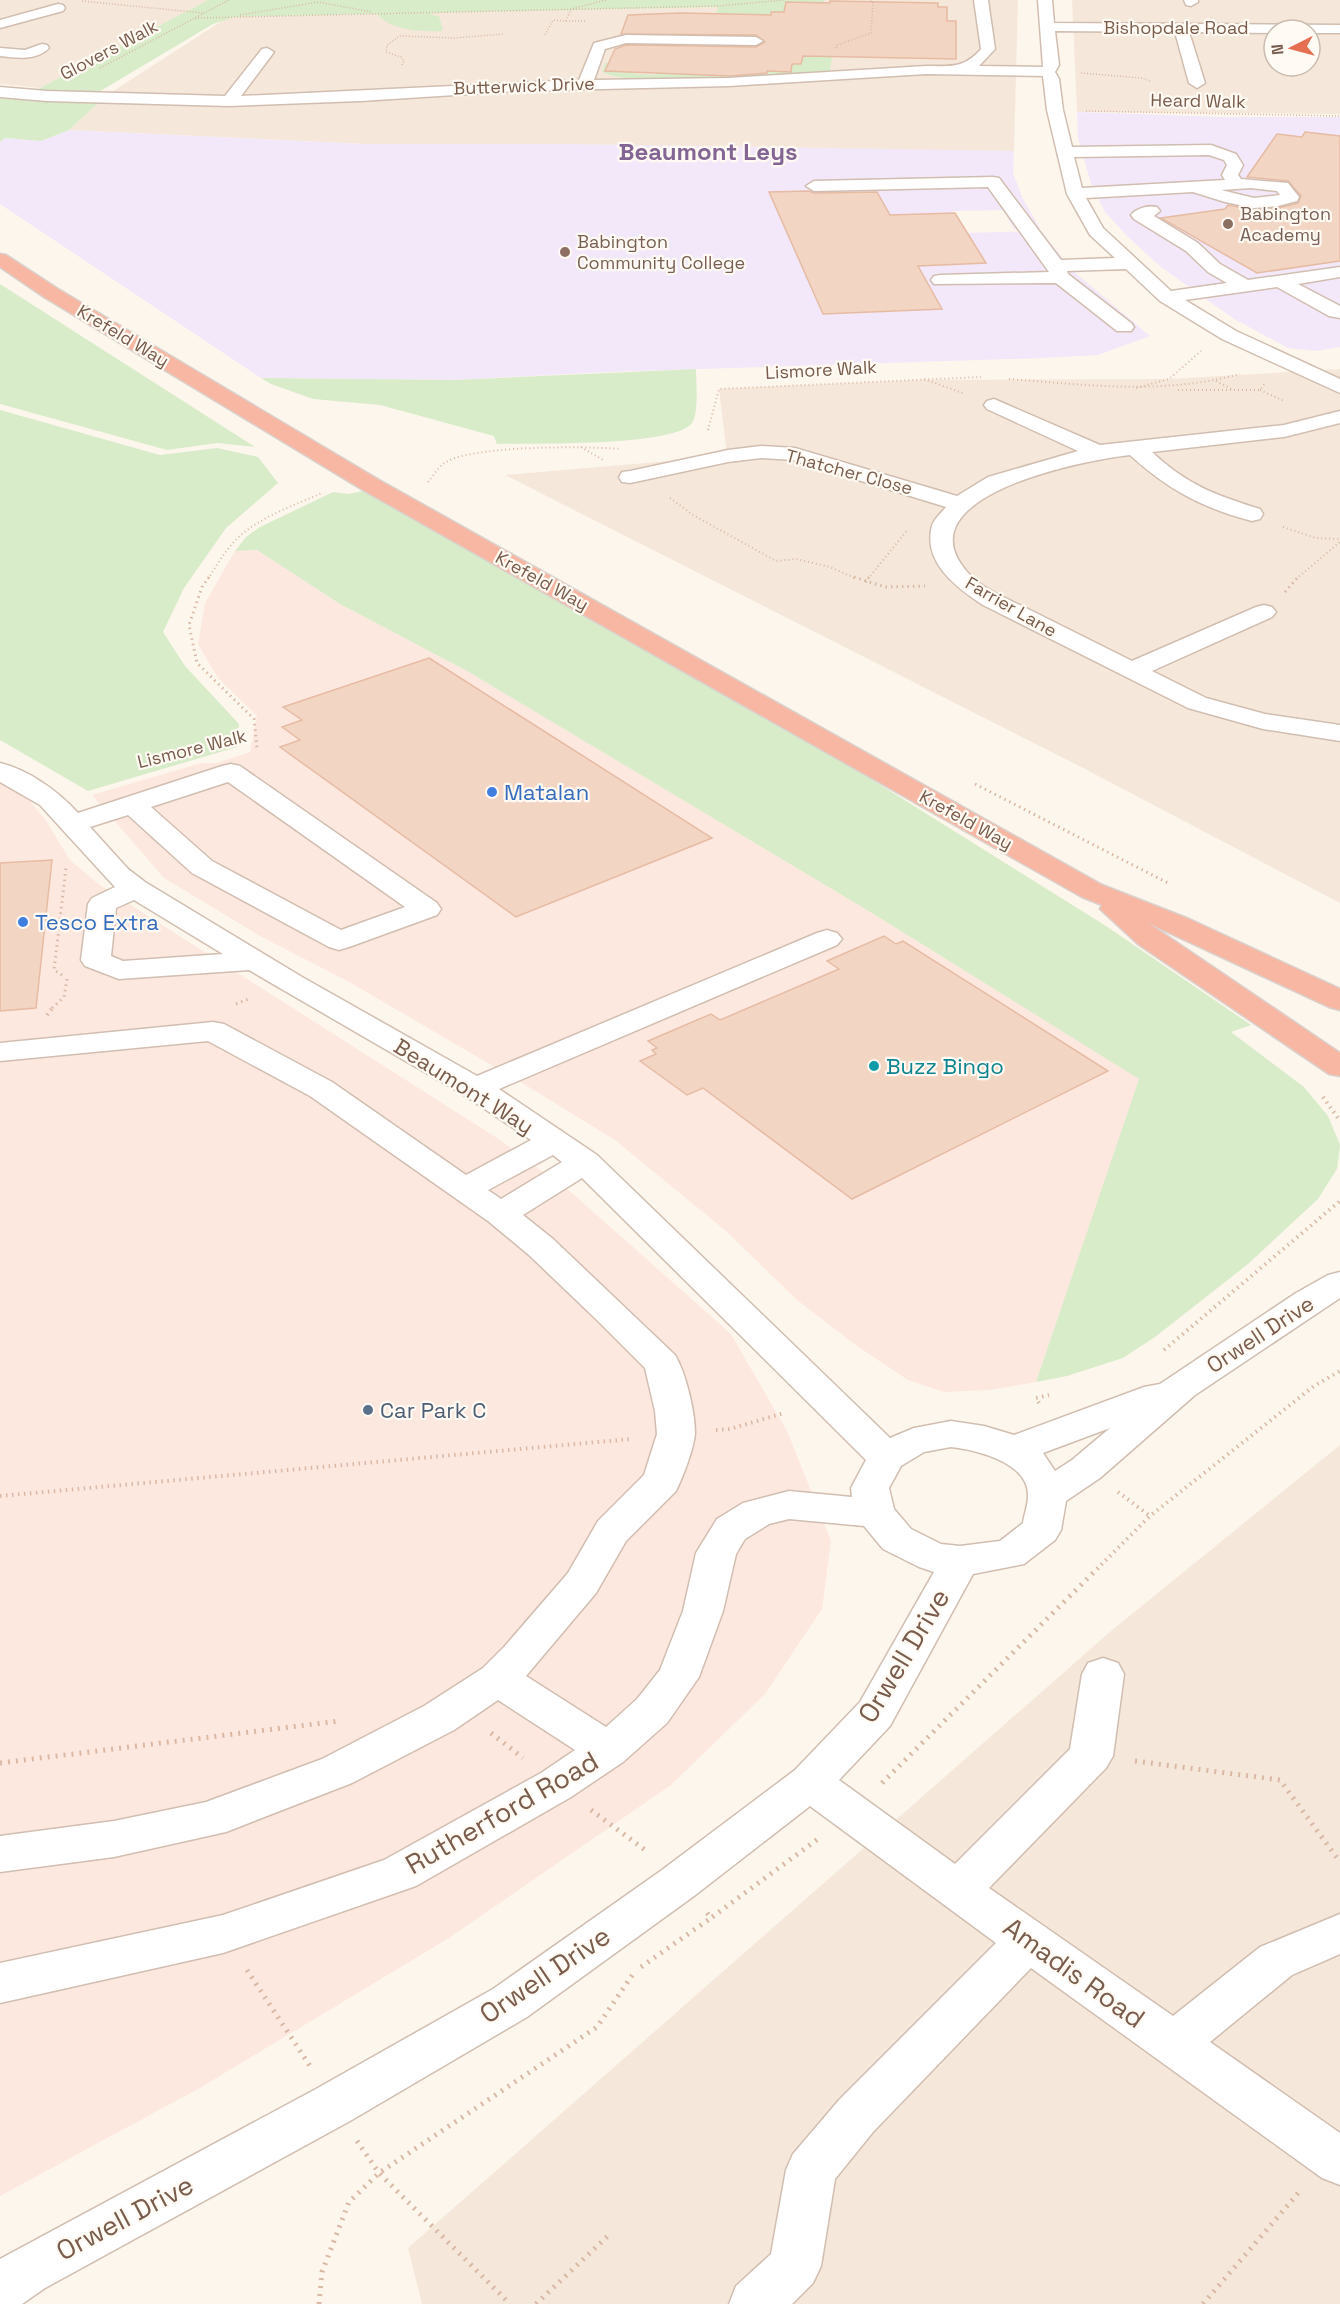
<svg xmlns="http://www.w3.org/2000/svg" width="1340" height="2304" font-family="'Space Grotesk',sans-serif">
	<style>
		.residential { fill: #f5e8da; fill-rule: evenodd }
		.commercial { fill: #fde8e0 }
		.education { fill: #f3e8fa }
		.green { fill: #d8ecc9 }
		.building { fill: #f3d5c3; stroke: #e6bba3; stroke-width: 1.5 }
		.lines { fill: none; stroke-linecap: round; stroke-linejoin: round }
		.minor-casing { stroke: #d1beb0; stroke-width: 3 }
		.highway-casing { stroke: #dad1cd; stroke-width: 3 }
		.path-far4 { stroke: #d9b8a5; stroke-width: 1.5; stroke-dasharray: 1 2; stroke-linecap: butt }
		.path-far3 { stroke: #d9b8a5; stroke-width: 2; stroke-dasharray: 1 3; stroke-linecap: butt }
		.path-far2 { stroke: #d9b8a5; stroke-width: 3; stroke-dasharray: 1.5 4; stroke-linecap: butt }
		.path-far1 { stroke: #d9b8a5; stroke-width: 4; stroke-dasharray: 1.5 4.5; stroke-linecap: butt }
		.path { stroke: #d9b8a5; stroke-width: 5; stroke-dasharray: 2 6; stroke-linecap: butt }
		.minor { fill: #fff; fill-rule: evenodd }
		.highway { fill: #f7b7a3; fill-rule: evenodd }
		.education-dot { fill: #8d6e63; stroke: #fffaf3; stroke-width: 2 }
		.shop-dot { fill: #3f7fe0; stroke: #fffaf3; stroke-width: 2 }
		.culture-dot { fill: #0f9aa8; stroke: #fffaf3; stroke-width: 2 }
		.service-dot { fill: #5c6f8a; stroke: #fffaf3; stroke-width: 2 }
		.labels { text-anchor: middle; stroke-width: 4.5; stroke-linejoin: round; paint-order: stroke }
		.far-street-label { font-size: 18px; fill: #7a5c4d; stroke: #fffaf3 }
		.far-education-label { font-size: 18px; fill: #785e54; stroke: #fffaf3; text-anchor: start }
		.shop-label { font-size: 22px; fill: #366cbe; stroke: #fffaf3; text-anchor: start }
		.culture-label { font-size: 22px; fill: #0d838f; stroke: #fffaf3; text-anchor: start }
		.street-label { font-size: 22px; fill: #7a5c4d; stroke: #fffaf3 }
		.service-label { font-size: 22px; fill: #4e5e75; stroke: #fffaf3; text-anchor: start }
		.far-district-label { font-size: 24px; font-weight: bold; fill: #846695; stroke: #fffaf3 }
		.near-street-label { font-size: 27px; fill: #7a5c4d; stroke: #fffaf3 }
	</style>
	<rect width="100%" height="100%" fill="#fdf6ec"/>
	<!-- residential -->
	<g class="residential">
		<polygon points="0,0 208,0 40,88 0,84"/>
		<polygon points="762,0 1018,0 1014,151 365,144 69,130 107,95 228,17 718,7"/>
		<path d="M1072 0H1340V114L1077 112ZM1274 30H1310V66H1274Z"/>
		<polygon points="1340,369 1340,903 1083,768 505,475 727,456 719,389 923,380 1169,379"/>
		<polygon points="1340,1445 1340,2304 422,2304 408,2248 1111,1631"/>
	</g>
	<!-- commercial -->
	<g class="commercial">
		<polygon points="257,550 340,604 467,671 663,788 867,910 1140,1079 1036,1382 990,1390 944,1392 908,1380 857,1346 797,1300 726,1231 615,1140 527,1086 351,983 260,936 164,878 92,795 201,763 217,763 250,752 257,716 218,678 198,644 205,603 235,551"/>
		<polygon points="0,783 29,800 47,822 70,860 101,886 497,1138 572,1193 731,1334 787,1431 831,1541 822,1609 765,1694 671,1785 449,1938 198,2089 0,2196"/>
	</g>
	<!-- education -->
	<g class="education">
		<polygon points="1077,112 1223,117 1340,117 1340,347 1317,351 1288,348 1234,319 1161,267 1128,237 1105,212 1092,187 1078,138"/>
		<polygon points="69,130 365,144 564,144 1014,151 1013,173 1023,199 1040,228 1014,229 1003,210 952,211 963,233 1041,231 1072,270 1150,336 1098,355 1044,358 607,372 455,380 261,378 0,204 0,142 5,138 41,141"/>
	</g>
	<!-- green -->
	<g class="green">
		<path d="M208 0H824L823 3 786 2 784 11 789 12H772L769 22 757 38 735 36 737 26 715 20 718 7 432 13 431 15 439 16 443 31C423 32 391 31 377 14L235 17 213 24 97 93 107 95 69 130 41 141 5 138 0 142V96L32 97 40 88Z"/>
		<path d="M833 50 830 71C797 75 622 90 602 71L605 63H610L606 71 635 72V74L656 75 657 72 737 76 738 73 766 74 767 71 790 72 792 64H801L802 58 795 51Z"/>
		<polygon points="0,284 255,447 217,443 167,450 0,404"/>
		<path d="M696 369C696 381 699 414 692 423 674 447 530 443 497 444L494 436 380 405 313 399 271 384 261 378 455 380Z"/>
		<polygon points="0,410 160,455 217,448 258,457 278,483 226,528 184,588 163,632 185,666 239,724 237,747 88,791 0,740"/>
		<polygon points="363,491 823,749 1106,926 1251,1025 1231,1032 1304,1087 1328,1116 1340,1145 1337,1169 1318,1199 1248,1264 1155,1337 1123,1358 1067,1376 1036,1382 1139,1079 867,910 467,671 340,604 257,550 235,551 246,537 260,527 333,492 348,494"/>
	</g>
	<!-- building -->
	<g class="building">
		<polygon points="830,1 938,3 938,7 947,7 947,21 956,21 956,59 803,56 801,64 792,64 791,72 767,71 767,73 730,76 605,71 615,49 626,45 756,47 765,42 756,35 621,34 628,15 680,13 771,15 771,12 784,12 786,2 830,3"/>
		<polygon points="1305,132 1340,136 1340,261 1257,273 1161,218 1225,209 1228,205 1254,210 1278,208 1298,203 1301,196 1288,181 1247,177 1277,134 1302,137"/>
		<polygon points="809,191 814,193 877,192 890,215 955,213 986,263 918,266 942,309 823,314 769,192"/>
		<polygon points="429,658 712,838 516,917 280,747 300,740 282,727 302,720 283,707"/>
		<polygon points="52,860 36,1008 0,1011 0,863"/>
		<polygon points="884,936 896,944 903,941 1108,1071 852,1199 703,1088 687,1095 640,1061 656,1054 652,1050 657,1048 648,1041 711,1014 720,1020 839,969 827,961"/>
	</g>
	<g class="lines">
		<defs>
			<g id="minor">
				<path d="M974 0H988L995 49 979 66 1043 67 1038 0H1052L1054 23 1340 25V33H1310V30H1274V33L1189 32 1205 83 1197 88 1189 83 1175 32 1055 31 1059 65 1055 72 1059 79 1063 110 1072 147 1211 145 1236 154 1243 165 1238 175 1241 179 1288 183 1299 197 1297 201 1278 206 1254 208 1225 202 1193 192 1086 198 1103 228 1171 291 1227 283 1208 272 1186 251 1134 219 1131 215C1136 208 1149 205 1157 207L1160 211 1154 216 1198 243 1220 264 1248 280 1340 267V277L1298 284 1340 306V318L1329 316 1277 287 1185 300 1236 331 1340 379V393L1222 339 1160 301 1126 269 1067 271 1068 274 1131 323 1134 327 1131 331H1117L1056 283 934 284 931 280 934 276 940 275 1049 272 988 187 814 191 806 186 814 181 993 177 999 178 1061 260 1115 258 1090 235 1067 194 1047 110 1043 76 926 74 729 86 518 91 361 101 229 106 47 101 0 97V87L47 91 225 96 262 49 267 48 274 52 241 96 579 80 594 43 626 35 756 37 763 41 756 45 626 43 605 49 594 80 729 78 926 66C950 66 964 69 981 49ZM1209 155 1224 160 1227 165 1222 175 1225 180 1082 188 1074 157ZM1251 188 1277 191 1280 195 1254 198 1221 190Z"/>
				<polygon points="1184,0 1198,0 1198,2 1191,6 1186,5"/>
				<polygon points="58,4 63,5 65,8 63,11 0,28 0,20"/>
				<path d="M42 44 47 45 49 48C36 61 17 58 0 56V48L25 50Z"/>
				<path d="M994 399 1100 445 1284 425 1340 411V423L1284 437 1152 452C1187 485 1215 495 1260 509L1263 514 1260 519 1252 521C1202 508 1167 489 1130 455 1084 460 899 496 968 573 983 590 1010 600 1030 610 1064 627 1098 644 1132 661L1256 607 1264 605 1272 607 1276 612 1272 617 1152 671 1206 698 1265 714 1340 725V741L1263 729 1188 708 983 605C957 588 922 562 932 526 934 519 942 512 946 507L793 460 761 458 728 462 630 483 622 482 619 477 622 472 630 471 728 450 761 446 795 448 957 496 988 477 1078 451 987 409 984 405 987 401Z"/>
				<path d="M0 763C29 770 58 791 78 813L222 766 231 764 240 766 437 903 441 909 437 915 349 947 339 950 329 947 192 873 128 815 90 827 128 869 145 882 302 977 477 1076 817 933 827 930 837 933 842 939 837 945 499 1089 597 1155 890 1438 914 1428 951 1421 984 1426 1014 1435 1144 1387 1160 1384 1296 1293 1328 1275 1340 1272V1298L1195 1395 1100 1478 1066 1501 1061 1530 1055 1540 1024 1564 973 1574 890 1726 839 1780 955 1864 1070 1749 1082 1674 1088 1663 1103 1658 1118 1663 1124 1674 1113 1756 1106 1768 989 1888 1173 2016 1260 1947 1340 1914V1954L1292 1975 1210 2042 1340 2133V2185L1322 2178 1031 1968 873 2132 835 2179 821 2266 813 2283 792 2304H729L736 2286 771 2254 786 2170 793 2154 839 2100 996 1943 810 1806 694 1896 527 2017 350 2121 45 2288 22 2304H0V2259L316 2089 493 1989 662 1870 795 1770 860 1702 934 1572 919 1567 883 1549 864 1526 789 1519 769 1524 745 1539 736 1554 723 1611 699 1677 667 1723 623 1762 571 1797 416 1886 223 1953 0 2003V1963L223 1915 384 1860 541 1773 575 1750 498 1700 454 1730 352 1783 226 1832 114 1857 0 1872V1836L114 1821 206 1802 322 1759 424 1706 483 1668 504 1647 568 1573 598 1521 644 1475 657 1434 655 1411 645 1368 598 1321 529 1255 488 1221 310 1096 208 1041 0 1061V1043L213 1022 224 1024 332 1082 466 1175 531 1140 464 1095 249 970 119 979 85 966 81 960 88 904 92 898 115 887 40 805 0 782ZM228 782 405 907 341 930 212 861 151 807ZM134 900 223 954 123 961 111 956 116 908ZM553 1155 562 1162 501 1199 488 1190ZM582 1178 866 1460 851 1488 852 1497 789 1491 743 1503 717 1519 696 1553 683 1611 660 1670 637 1699 606 1727 526 1676 596 1593 626 1541 676 1491C683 1477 694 1448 695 1433 695 1412 686 1373 675 1355L553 1239 523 1215ZM1110 1428 1072 1460 1055 1471 1043 1453ZM951 1447C976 1450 1029 1462 1028 1496 1028 1505 1024 1515 1023 1523L1000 1541 960 1546 941 1544 911 1529 894 1509 889 1488 901 1466 924 1452Z"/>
			</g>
			<polygon id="highway" points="0,254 6,255 58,289 379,480 1102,885 1189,919 1340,989 1340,1010 1329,1007 1148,923 1340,1053 1340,1076 1329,1074 1138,944 1100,909 1102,905 1082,897 363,490 44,297 0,267"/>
		</defs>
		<!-- minor casing -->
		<use href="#minor" class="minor-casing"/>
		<!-- highway casing -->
		<use href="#highway" class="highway-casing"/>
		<!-- path-far4 -->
		<g class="path-far4">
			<polyline points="82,1 203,13"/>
			<polyline points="240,15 318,2 372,12"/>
			<polyline points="195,18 717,6 784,0"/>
			<polyline points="566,21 585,21"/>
			<polyline points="545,35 553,20 566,21 571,9 606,0"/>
			<polyline points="836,48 837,45 871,33 873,2 869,0"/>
			<polyline points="402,65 404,61 401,57 386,52 387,45 400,36 454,38 504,34"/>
			<polyline points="100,68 229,0"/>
			<polyline points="1081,73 1142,78 1152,82"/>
			<polyline points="1086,111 1340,116"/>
		</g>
		<!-- path-far3 -->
		<g class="path-far3">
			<polyline points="924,379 965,394"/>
			<path d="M1009 379C1089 385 1161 395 1240 374"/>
			<polyline points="1216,381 1233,390"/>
			<polyline points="1136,388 1169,379 1201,351"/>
			<polyline points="1178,390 1260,390 1266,382"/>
			<polyline points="1260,390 1284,401"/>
			<polyline points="708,430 719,389 981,377"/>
			<polyline points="581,447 603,460"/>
			<path d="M428 482C433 476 437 469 443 464 466 445 587 446 620 449"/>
			<polyline points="670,498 693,515 776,561 796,559 830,567 857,579"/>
			<polyline points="1283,527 1316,538 1340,539"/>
			<path d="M208 579C218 563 228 546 242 534 265 515 295 505 322 493"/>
			<polyline points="868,579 908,529"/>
			<polyline points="1296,579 1340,542"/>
		</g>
		<!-- path-far2 -->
		<g class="path-far2">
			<polyline points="209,577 202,587 189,625 197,663 254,719 257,748"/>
			<polyline points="854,577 885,587 925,586"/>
			<polyline points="865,582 869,577"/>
			<polyline points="1285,592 1298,577"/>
			<polyline points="975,784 1168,883"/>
			<polyline points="62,975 54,970 66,868"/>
			<polyline points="236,1004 251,998"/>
			<polyline points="52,1008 64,997 67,979"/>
		</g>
		<!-- path-far1 -->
		<g class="path-far1">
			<polyline points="47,1015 54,1006"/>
			<polyline points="1323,1097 1340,1121"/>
			<polyline points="1164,1350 1340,1201"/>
			<polyline points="1039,1403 1036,1398 1049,1395"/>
			<polyline points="716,1430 730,1429 784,1413"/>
			<polyline points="1118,1492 1150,1516"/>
			<polyline points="0,1496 631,1439"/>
			<polyline points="1097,1569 1150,1516 1314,1386 1340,1371"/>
		</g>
		<!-- path -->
		<g class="path">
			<polyline points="491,1733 523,1758"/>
			<polyline points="1135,1761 1280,1780 1340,1862"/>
			<polyline points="0,1763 339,1721"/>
			<polyline points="882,1783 1098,1568"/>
			<polyline points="591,1810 648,1852"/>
			<polyline points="707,1913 711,1918 818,1839"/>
			<polyline points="641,1967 711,1918"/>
			<polyline points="247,1970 310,2066"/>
			<polyline points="357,2141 379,2173 510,2304"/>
			<polyline points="319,2304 322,2272 349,2202 379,2173 597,2027 635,1971"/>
			<polyline points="536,2304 610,2234"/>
			<polyline points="1203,2304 1300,2191"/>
		</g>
		<!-- minor -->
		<use href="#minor" class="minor"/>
		<!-- highway -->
		<use href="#highway" class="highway"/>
	</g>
	<!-- markers -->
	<g class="education-dot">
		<circle cx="1228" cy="224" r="6"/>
		<circle cx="565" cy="252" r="6"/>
	</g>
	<g class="shop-dot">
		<circle cx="492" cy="792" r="6"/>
		<circle cx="23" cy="922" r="6"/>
	</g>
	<circle class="culture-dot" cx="874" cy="1066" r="6"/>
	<circle class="service-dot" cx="368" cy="1410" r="6"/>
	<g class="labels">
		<!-- far-street labels -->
		<g class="far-street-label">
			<text x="1176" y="34">Bishopdale Road</text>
			<text transform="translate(109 50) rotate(-28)" y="6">Glovers Walk</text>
			<text transform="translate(524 86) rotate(-2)" y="6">Butterwick Drive</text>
			<text transform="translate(1198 101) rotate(1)" y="6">Heard Walk</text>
			<text transform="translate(123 336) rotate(31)" y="6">Krefeld Way</text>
			<text transform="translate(821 370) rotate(-3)" y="6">Lismore Walk</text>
			<text transform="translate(849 472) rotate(15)" y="6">Thatcher Close</text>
			<text transform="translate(542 581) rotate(29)" y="6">Krefeld Way</text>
			<text transform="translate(1011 607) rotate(30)" y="6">Farrier Lane</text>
			<text transform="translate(192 749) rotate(-14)" y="6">Lismore Walk</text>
			<text transform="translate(966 820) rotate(29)" y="6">Krefeld Way</text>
		</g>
		<!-- far-education labels -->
		<g class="far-education-label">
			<text x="1240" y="220">Babington<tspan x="1240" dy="21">Academy</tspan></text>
			<text x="577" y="248">Babington<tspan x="577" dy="21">Community College</tspan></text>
		</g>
		<!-- shop labels -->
		<g class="shop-label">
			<text x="504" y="800">Matalan</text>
			<text x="35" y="930">Tesco Extra</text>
		</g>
		<!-- culture labels -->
		<g class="culture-label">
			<text x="886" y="1074">Buzz Bingo</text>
		</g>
		<!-- street labels -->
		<g class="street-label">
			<text transform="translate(464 1086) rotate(32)" y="8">Beaumont Way</text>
			<text transform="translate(1260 1334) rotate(-33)" y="8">Orwell Drive</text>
		</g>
		<!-- service labels -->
		<g class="service-label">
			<text x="380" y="1418">Car Park C</text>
		</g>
		<!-- far-district labels -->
		<g class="far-district-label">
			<text x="708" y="160">Beaumont Leys</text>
		</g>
		<!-- near-street labels -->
		<g class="near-street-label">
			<text transform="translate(904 1656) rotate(-59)" y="9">Orwell Drive</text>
			<text transform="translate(502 1813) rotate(-30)" y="9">Rutherford Road</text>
			<text transform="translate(1074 1973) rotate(36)" y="9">Amadis Road</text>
			<text transform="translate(545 1975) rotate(-34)" y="9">Orwell Drive</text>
			<text transform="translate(125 2218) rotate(-28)" y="9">Orwell Drive</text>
		</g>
	</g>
	<!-- north arrow -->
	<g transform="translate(1292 48) rotate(264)"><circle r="28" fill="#fffaf3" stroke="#cabbb1" stroke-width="1.5"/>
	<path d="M0-4.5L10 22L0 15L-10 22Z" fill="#e76f51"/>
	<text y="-9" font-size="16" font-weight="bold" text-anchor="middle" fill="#7a5c4d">N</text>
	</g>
</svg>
